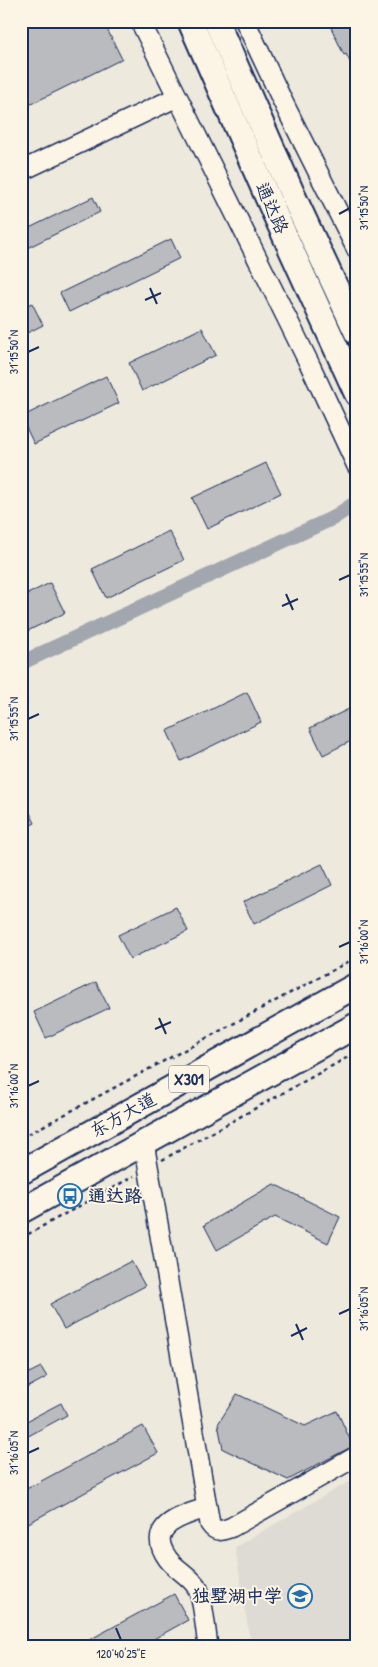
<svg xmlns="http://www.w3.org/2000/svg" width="378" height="1667" font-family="'Patrick Hand','LXGW WenKai TC',sans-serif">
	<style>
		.built { fill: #dedbd4 }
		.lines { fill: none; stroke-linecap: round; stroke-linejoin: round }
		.canal { stroke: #a2a7af; stroke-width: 15 }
		.building { fill: #babbbe; stroke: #1b2f5e }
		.minor-casing { stroke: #1b2f5e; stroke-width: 22 }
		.major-casing { stroke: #1b2f5e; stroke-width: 28 }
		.path { stroke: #1b2f5e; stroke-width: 2.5; stroke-dasharray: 4 4; stroke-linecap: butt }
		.minor { stroke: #fcf5e5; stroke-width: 19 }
		.major { stroke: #fcf5e5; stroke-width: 24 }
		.ticks { fill: none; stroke: #1b2f5e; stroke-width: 2 }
		.labels { text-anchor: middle; stroke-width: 4; stroke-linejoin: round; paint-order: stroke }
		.shield { fill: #fcf5e5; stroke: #5e6a86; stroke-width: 1 }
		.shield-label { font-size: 16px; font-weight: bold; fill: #1b2f5e }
		.street-label { font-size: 18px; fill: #1b2f5e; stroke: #fcf5e5 }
		.poi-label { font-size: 18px; font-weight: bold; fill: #1b2f5e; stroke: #fcf5e5; text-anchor: start }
		.neatline { fill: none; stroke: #1b2f5e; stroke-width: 2 }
		.ticks-label { font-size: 12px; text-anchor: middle; fill: #1b2f5e }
	</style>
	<rect width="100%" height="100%" fill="#eee9dd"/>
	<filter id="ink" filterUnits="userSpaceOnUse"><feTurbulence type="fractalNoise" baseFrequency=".02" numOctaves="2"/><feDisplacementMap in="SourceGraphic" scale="10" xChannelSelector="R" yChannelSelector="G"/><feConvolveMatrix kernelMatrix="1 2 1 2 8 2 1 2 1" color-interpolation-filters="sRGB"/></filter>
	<g filter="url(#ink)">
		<!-- built -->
		<polygon class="built" points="357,1477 357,1646 251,1646 235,1547"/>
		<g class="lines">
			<!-- canal -->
			<polyline class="canal" points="21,663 333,518 357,502"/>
		</g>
		<!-- building -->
		<g class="building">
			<polygon points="21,21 103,21 122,59 21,109"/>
			<polygon points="328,21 357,21 357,76 346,54 344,55"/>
			<polygon points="93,197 100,212 21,251 21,232"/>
			<polygon points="171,239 180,258 69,312 60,293"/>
			<polygon points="32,303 43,325 21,336 21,308"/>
			<polygon points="202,328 216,355 142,391 129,363"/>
			<polygon points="106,376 119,403 34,444 21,417"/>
			<polygon points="266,463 281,493 207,529 192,498"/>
			<polygon points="169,531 184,560 106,598 92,569"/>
			<polygon points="50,583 65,613 21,634 21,597"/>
			<polygon points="247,692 261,722 181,761 167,731"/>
			<polygon points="357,705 357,738 323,755 310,728"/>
			<polygon points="21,795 35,823 21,830"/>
			<polygon points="322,864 332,885 254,924 243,902"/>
			<polygon points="176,907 188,931 130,959 118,935"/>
			<polygon points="96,982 109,1008 46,1038 34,1012"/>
			<polygon points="274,1184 340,1217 328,1243 275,1217 217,1250 204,1225"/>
			<polygon points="131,1261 145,1286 64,1329 50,1304"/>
			<polygon points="41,1367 47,1377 21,1391 21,1377"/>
			<polygon points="237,1394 305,1426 337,1411 353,1446 288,1480 223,1449 218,1424"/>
			<polygon points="61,1403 67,1415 21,1440 21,1424"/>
			<polygon points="143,1426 158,1453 21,1527 21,1492"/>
			<polygon points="174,1594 188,1620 141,1646 78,1646"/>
		</g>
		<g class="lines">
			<defs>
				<g id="minor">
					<polyline points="140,21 310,365 357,466"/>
					<polyline points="245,21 283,102 357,250"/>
					<polyline points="21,171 177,97"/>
					<path d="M144 1143 210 1524C216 1533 222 1531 232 1527L357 1456"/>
					<path d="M206 1508C181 1516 144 1526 168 1559 176 1570 191 1576 198 1589 203 1598 206 1634 208 1646"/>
				</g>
				<g id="major">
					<polyline points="190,21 274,212 357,394"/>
					<polyline points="216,21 295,200 357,333"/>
					<polyline points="21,1172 357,985"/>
					<polyline points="21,1211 357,1025"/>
				</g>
			</defs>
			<!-- minor casing -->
			<use href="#minor" class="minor-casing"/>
			<!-- major casing -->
			<use href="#major" class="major-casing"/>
			<!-- path -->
			<g class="path">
				<polyline points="21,1138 357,957"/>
				<polyline points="162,1160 357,1052"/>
				<polyline points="21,1238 134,1176"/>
			</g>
			<!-- minor -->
			<use href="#minor" class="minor"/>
			<!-- major -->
			<use href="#major" class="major"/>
		</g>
	</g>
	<!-- ticks -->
	<path class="ticks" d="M339 214 350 208M150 288 157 304M145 300 161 293M28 352 39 347M339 580 350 575M286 594 293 610M282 606 298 599M28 719 39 714M339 947 350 942M159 1018 166 1034M155 1029 171 1022M28 1086 39 1081M339 1314 350 1309M296 1324 303 1340M291 1336 307 1328M28 1453 39 1448M116 1628 121 1640"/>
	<!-- icons -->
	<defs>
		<symbol id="bus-ring" viewBox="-11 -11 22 22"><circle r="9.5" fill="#fcf5e5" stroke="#1f6fb2" stroke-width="1.5"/><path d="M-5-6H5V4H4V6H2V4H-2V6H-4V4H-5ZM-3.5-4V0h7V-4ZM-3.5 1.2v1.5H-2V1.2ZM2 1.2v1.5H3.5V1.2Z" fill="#1f6fb2"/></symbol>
		<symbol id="school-ring" viewBox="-11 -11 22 22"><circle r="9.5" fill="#fcf5e5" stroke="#1f6fb2" stroke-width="1.5"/><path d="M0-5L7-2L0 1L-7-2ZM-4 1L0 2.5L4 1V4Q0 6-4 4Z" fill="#1f6fb2"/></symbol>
	</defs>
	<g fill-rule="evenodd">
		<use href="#bus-ring" x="56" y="1182" width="28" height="28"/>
		<use href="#school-ring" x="286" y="1582" width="28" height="28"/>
	</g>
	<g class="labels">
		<!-- shield labels -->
		<rect class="shield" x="169" y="1065.5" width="40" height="27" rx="4"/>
		<g class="shield-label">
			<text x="189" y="1085">X301</text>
		</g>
		<!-- street labels -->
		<g class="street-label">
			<text transform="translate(272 208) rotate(66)" y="6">通达路</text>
			<text transform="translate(123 1115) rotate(-29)" y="6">东方大道</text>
		</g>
		<!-- poi labels -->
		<g class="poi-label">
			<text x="88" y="1202">通达路</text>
			<text x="282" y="1602" text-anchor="end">独墅湖中学</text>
		</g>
	</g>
	<!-- margin -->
	<rect width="378" height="1667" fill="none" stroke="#fcf5e5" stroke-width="55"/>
	<rect x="28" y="28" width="322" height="1612" class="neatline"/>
	<g class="ticks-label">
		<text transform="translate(364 208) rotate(-90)" y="4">31°15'50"N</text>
		<text transform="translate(14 352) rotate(-90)" y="4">31°15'50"N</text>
		<text transform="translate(364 575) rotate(-90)" y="4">31°15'55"N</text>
		<text transform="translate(14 719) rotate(-90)" y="4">31°15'55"N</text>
		<text transform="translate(364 942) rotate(-90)" y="4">31°16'00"N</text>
		<text transform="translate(14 1086) rotate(-90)" y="4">31°16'00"N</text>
		<text transform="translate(364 1309) rotate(-90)" y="4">31°16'05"N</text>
		<text transform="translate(14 1453) rotate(-90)" y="4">31°16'05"N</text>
		<text x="121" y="1658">120°40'25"E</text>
	</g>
</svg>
